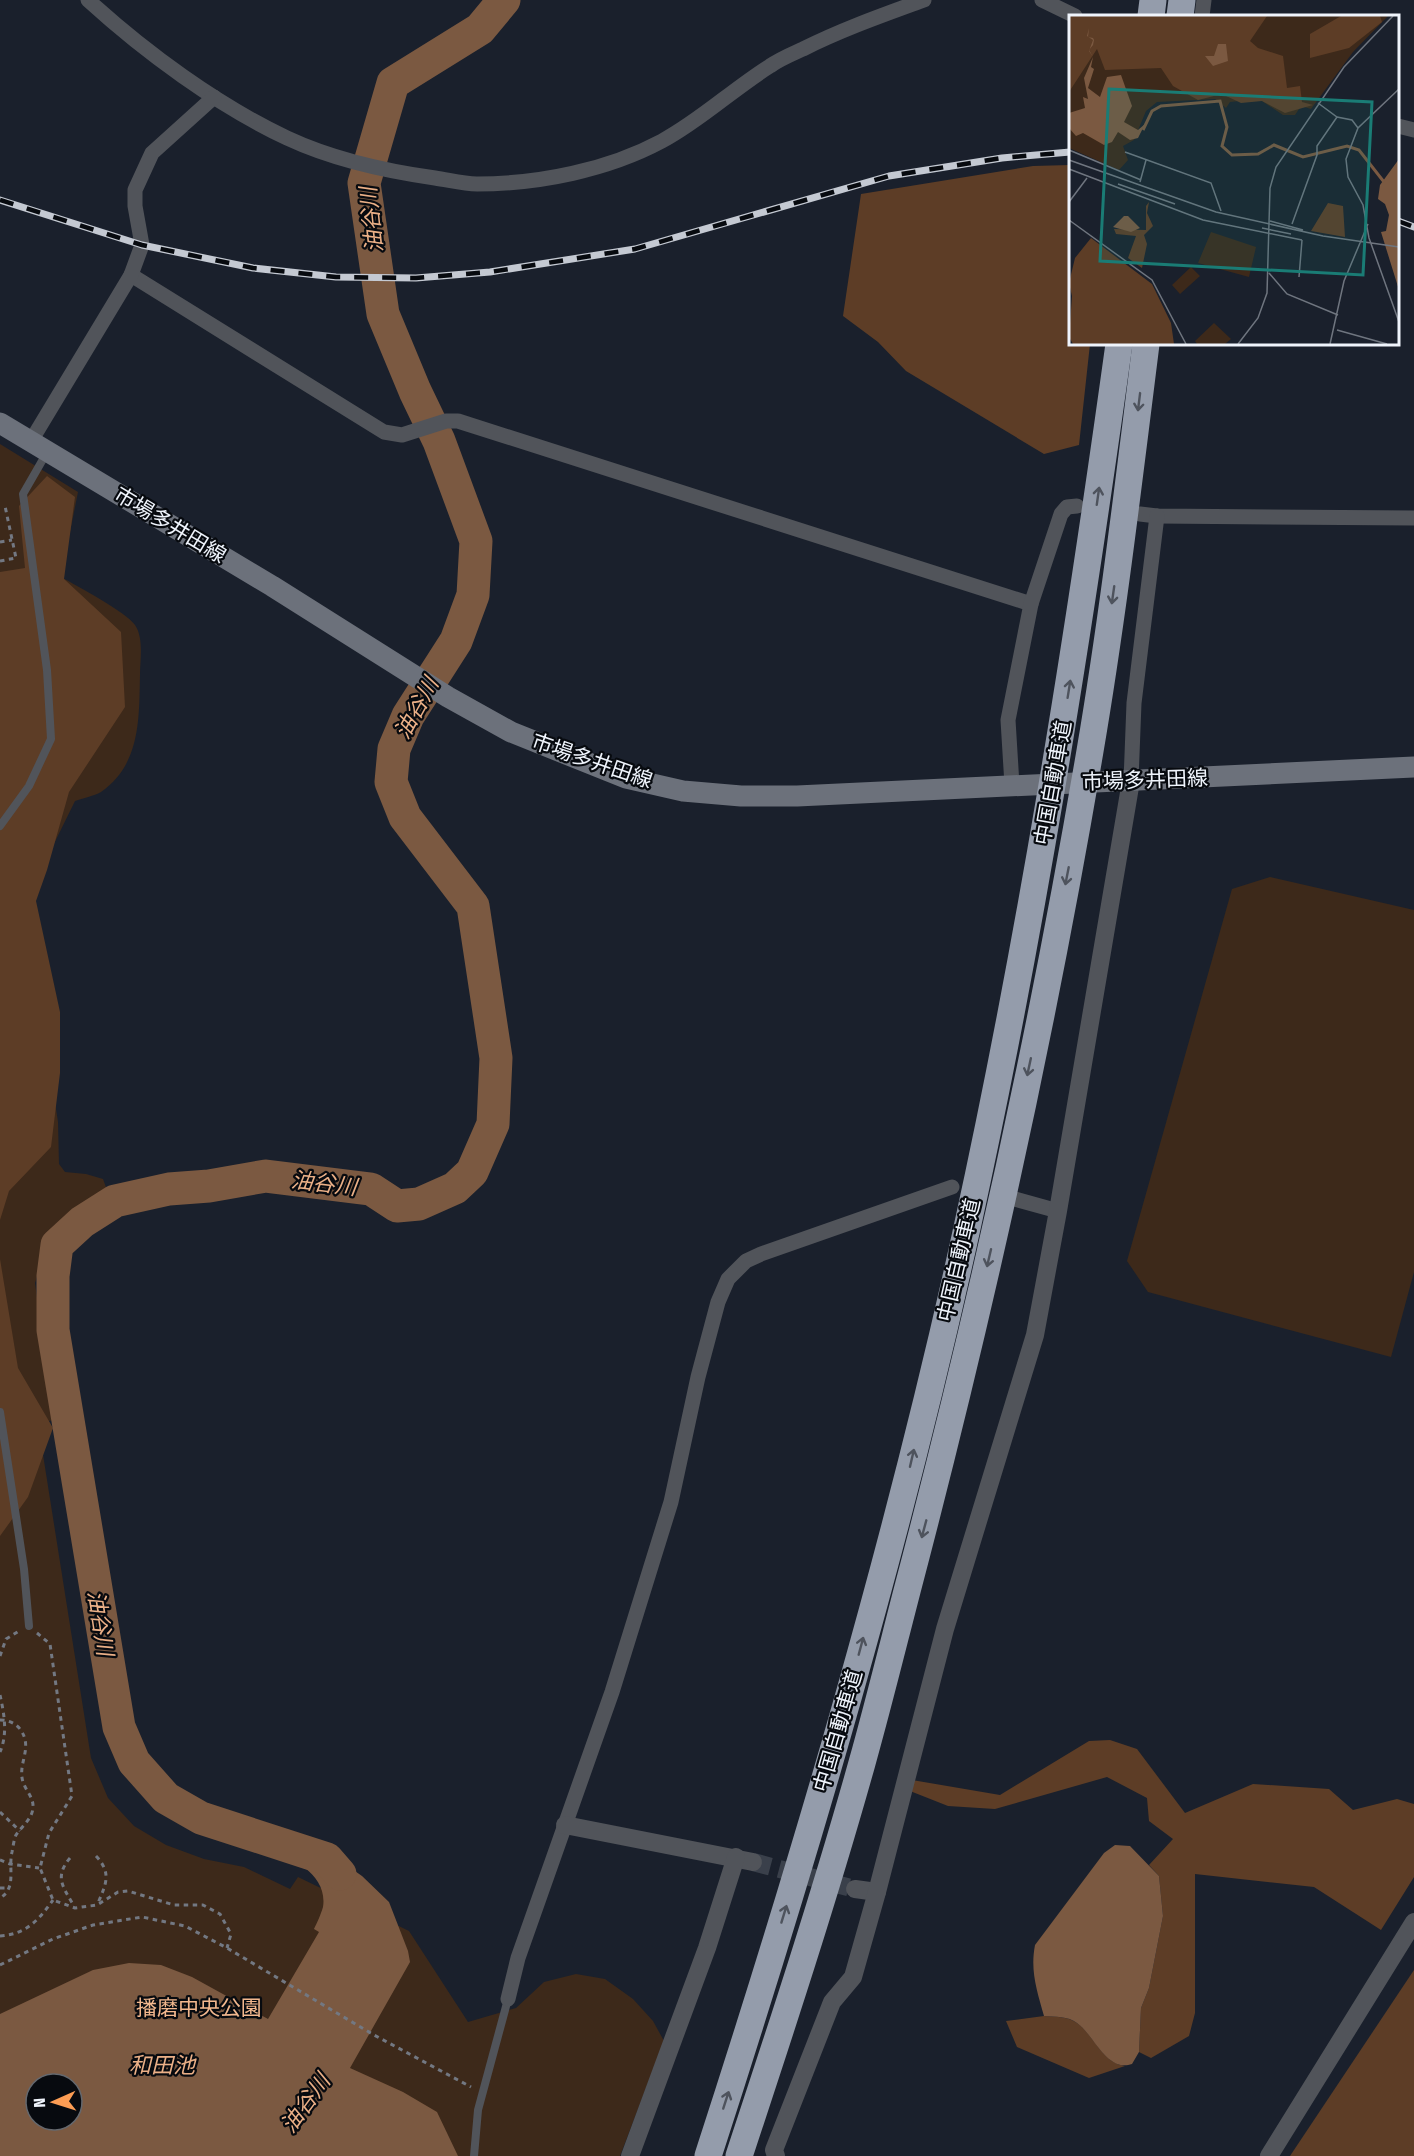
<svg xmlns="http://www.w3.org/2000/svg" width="1414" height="2156" font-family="'Fira Sans Condensed','Noto Sans JP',sans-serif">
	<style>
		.green { fill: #3d291a; fill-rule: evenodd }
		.forest { fill: #5d3d26 }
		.water { fill: #7b5941; fill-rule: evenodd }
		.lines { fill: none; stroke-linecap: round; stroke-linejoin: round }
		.river { stroke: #7b5941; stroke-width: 33 }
		.tertiary-tunnel { stroke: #3a404b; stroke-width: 18; stroke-dasharray: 18 9; stroke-linecap: butt }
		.path { stroke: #737882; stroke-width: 3; stroke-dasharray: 4.5 4.5; stroke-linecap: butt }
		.service { stroke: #51545a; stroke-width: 8 }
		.minor { stroke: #51545a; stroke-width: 15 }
		.tertiary { stroke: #51545a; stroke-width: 18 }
		.secondary { stroke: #6c717b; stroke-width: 21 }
		.motorway { stroke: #949cab; stroke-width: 27 }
		.rail-casing { stroke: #c4c9d2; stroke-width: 7 }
		.rail { stroke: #070a0f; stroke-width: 4.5; stroke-dasharray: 14; stroke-linecap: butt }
		.oneway { stroke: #4e535d }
		.labels { text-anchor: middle; stroke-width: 4.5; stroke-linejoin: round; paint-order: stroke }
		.street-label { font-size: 21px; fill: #eff4fc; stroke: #070a0f }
		.park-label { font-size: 21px; fill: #f3b88e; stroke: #070a0f }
		.water-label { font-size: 22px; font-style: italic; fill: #ebb087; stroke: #070a0f }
		.inset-river { fill: none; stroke: #7b5941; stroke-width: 3 }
		.inset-road { fill: none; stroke: #6f757f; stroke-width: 1.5 }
		.view { fill: #1a7c75; fill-opacity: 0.15; stroke: #1a7c75; stroke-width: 3 }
		.inset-edge { fill: none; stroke: #eff4fc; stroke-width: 3 }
	</style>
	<rect width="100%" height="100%" fill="#1a202c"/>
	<!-- green -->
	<g class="green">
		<path d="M0 444 78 492 61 577C77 586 126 612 135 625 144 638 140 660 140 675 139 718 141 764 101 792 94 796 83 798 75 801L45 862 22 929 46 1044 58 1122 59 1164 65 1172 86 1174 103 1179 107 1190 74 1209 58 1223 49 1238 35 1283 54 1420 38 1423 91 1758 108 1798 134 1826 166 1845 204 1859 244 1867 290 1889 298 1877 409 1931 468 2022 516 2008 544 1982 576 1974 605 1979 633 1999 653 2021 664 2041 620 2156H0ZM36 2084H72V2120H36Z"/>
		<polygon points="1270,877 1414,910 1414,1272 1391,1357 1148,1292 1127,1261 1232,889"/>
	</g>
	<!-- forest -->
	<g class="forest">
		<polygon points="1070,165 1070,344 1090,344 1079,445 1044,454 906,371 878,342 843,316 861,194 1033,166"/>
		<polygon points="47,476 75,497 64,579 121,632 125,707 69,792 47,870 36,901 60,1012 60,1073 51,1147 9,1191 0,1220 0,572 25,568 19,506"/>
		<polygon points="0,1259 18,1368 53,1428 28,1497 0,1536"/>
		<polygon points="1110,1740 1137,1749 1185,1813 1253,1784 1329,1789 1353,1810 1397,1799 1414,1804 1414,1877 1381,1930 1314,1887 1195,1874 1195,2013 1189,2036 1151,2058 1139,2052 1141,2008 1149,1988 1163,1916 1159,1876 1149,1865 1173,1839 1149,1821 1147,1798 1107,1777 995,1809 948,1806 910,1791 912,1780 1000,1795 1089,1741"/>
		<polygon points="1414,1970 1414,2156 1290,2156"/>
		<path d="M1044 2016C1055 2017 1067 2016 1077 2023 1094 2035 1102 2063 1125 2066L1089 2078 1017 2047 1006 2021Z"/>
	</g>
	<!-- water -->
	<g class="water">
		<path d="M1115 1845 1130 1846 1159 1876 1163 1916 1149 1988 1141 2008 1139 2052 1132 2064C1107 2073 1094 2035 1077 2023 1068 2016 1055 2017 1044 2016 1037 1991 1030 1971 1035 1945L1104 1853Z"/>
		<path d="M270 1846 329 1853 362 1876 389 1902 408 1951 410 1962 350 2068 403 2092 437 2112 458 2156H0V2014L93 1970 129 1963 161 1965 192 1977 268 2019 319 1932 314 1929C317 1923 321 1914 323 1907 328 1875 293 1859 270 1846ZM36 2084H72V2120H36Z"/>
	</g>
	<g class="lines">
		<!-- river -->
		<polyline class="river" points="340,1874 327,1859 201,1818 166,1798 134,1762 119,1727 53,1330 53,1276 57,1245 82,1222 115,1201 169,1189 209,1186 266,1176 371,1189 397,1206 419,1204 455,1188 472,1172 493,1124 496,1058 473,906 405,817 391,782 394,749 408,716 456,641 473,595 476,541 439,441 415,391 383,314 364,183 393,83 480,29 504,0"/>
		<!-- tertiary-tunnel -->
		<polyline class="tertiary-tunnel" points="753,1862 855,1889"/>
		<!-- path -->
		<g class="path">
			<polyline points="0,542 12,540"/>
			<polyline points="0,561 16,558 5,506"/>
			<polyline points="37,1633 50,1644 72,1796 49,1833 40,1868 53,1900 75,1908 97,1905 118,1892 128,1891 174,1905 203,1905 220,1914 231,1934 227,1948"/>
			<polyline points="0,1656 6,1639 19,1631"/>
			<path d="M0 1695C4 1713 8 1734 0 1752"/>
			<path d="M0 1720C8 1720 15 1723 20 1729 34 1748 17 1763 23 1782 26 1791 34 1798 33 1808 32 1819 22 1826 16 1835 14 1839 13 1847 12 1852 8 1869 17 1888 0 1898"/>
			<polyline points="0,1812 20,1831"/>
			<path d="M96 1856C112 1873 106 1884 98 1903"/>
			<path d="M70 1858C54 1877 63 1887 74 1906"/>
			<polyline points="0,1860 10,1864 39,1868"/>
			<polyline points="0,1888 9,1888"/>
			<path d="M0 1936C26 1934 38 1921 53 1900"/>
			<polyline points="0,1965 53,1939 93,1925 142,1917 185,1926 227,1948 374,2035 471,2087"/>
		</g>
		<!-- service -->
		<g class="service">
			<polyline points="0,826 29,786 51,739 47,670 23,494 46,454"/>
			<polyline points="0,1412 24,1569 29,1626"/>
			<polyline points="474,2156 478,2110 508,1999"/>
		</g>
		<!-- minor -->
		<g class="minor">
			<path d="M88 0C145 52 217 105 287 138 334 160 385 171 435 178 449 180 463 184 477 184 539 184 608 170 662 141 701 120 733 89 770 66 780 59 792 54 803 49 843 29 883 15 924 0"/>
			<polyline points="1042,0 1075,16"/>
			<polyline points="1202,16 1204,0"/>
			<polyline points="1398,126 1414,130"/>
			<polyline points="131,275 384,432 402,435 446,421 458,421 1031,604"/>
			<polyline points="31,441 131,275 142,245 135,206 135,190 152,153 214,97"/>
			<polyline points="1140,514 1157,516 1414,518"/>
			<polyline points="1131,781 1134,703 1157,516"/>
			<polyline points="1012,785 1008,720 1031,604 1061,514 1067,507 1077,506"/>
			<polyline points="1011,1198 1058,1211"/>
			<polyline points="508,1999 518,1958 612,1692 671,1502 698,1377 718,1302 728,1279 746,1261 761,1254 952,1187"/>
		</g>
		<!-- tertiary -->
		<g class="tertiary">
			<polyline points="565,1825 753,1862"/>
			<polyline points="855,1889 877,1892"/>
			<polyline points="630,2156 707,1948 736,1857"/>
			<polyline points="776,2156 774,2150 832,2002 853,1977 877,1892 945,1629 1035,1335 1058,1211 1131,781"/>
			<polyline points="1269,2156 1414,1922"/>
		</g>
		<!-- secondary -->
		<polyline class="secondary" points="0,423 272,586 448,697 511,732 626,778 683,791 741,796 797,796 1414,767"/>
		<!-- motorway -->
		<g class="motorway">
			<polyline points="1151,16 1153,0"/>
			<polyline points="1180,16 1182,0"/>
			<path d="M708 2156C807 1851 898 1542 967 1228 1031 936 1078 640 1119 344"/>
			<path d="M739 2156C782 2026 825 1895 862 1763 878 1706 892 1649 907 1591 980 1314 1042 1034 1090 751 1113 616 1129 479 1146 344"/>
		</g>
		<defs>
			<g id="rail">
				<polyline points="0,200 142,245 253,268 336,277 416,278 490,272 635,249 889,176 1002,158 1070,152"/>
				<polyline points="1398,221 1414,227"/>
			</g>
		</defs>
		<!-- rail casing -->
		<use href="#rail" class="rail-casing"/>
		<!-- rail -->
		<use href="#rail" class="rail"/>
	</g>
	<!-- one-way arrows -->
	<defs><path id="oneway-shaft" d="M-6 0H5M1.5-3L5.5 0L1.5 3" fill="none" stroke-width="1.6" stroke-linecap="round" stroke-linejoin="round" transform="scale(1.5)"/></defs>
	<g class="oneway">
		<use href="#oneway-shaft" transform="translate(1139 402) rotate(97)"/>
		<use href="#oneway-shaft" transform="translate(1098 496) rotate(-82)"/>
		<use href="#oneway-shaft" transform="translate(1113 595) rotate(98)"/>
		<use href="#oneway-shaft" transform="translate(1069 689) rotate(-81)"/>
		<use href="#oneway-shaft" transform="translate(1067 876) rotate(101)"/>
		<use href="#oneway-shaft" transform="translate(1029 1067) rotate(102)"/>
		<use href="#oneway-shaft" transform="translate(989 1258) rotate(103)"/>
		<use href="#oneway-shaft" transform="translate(912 1458) rotate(-77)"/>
		<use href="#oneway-shaft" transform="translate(924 1529) rotate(105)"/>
		<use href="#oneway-shaft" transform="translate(861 1646) rotate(-75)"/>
		<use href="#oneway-shaft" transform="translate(784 1914) rotate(-73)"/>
		<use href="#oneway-shaft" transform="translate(726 2100) rotate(-72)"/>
	</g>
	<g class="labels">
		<!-- street labels -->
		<g class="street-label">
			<text transform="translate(170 525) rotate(31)" y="7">市場多井田線</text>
			<text transform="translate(592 761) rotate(19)" y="7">市場多井田線</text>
			<text transform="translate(1145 780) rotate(-2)" y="7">市場多井田線</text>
			<text transform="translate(1053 783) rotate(-80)" y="7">中国自動車道</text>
			<text transform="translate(959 1260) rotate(-77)" y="7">中国自動車道</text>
			<text transform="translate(838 1731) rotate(-74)" y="7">中国自動車道</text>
		</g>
		<!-- park labels -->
		<g class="park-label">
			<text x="199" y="2015">播磨中央公園</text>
		</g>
		<!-- water labels -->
		<g class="water-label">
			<text transform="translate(371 220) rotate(-96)" y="8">油谷川</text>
			<text transform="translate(416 708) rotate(-61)" y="8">油谷川</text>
			<text transform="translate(324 1183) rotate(7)" y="8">油谷川</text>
			<text transform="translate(101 1623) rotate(81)" y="8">油谷川</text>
			<text x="162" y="2073">和田池</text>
			<text transform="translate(305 2103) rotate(-54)" y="8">油谷川</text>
		</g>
	</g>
	<!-- overview -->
	<g transform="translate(1069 15)">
		<rect width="330" height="330" fill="#1a202c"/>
		<path d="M4 1H319L284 37 242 94 232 91 226 100H214L190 84 161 87 157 93 146 84 88 87 77 96 65 125 54 131 59 145 50 155 0 133V59L7 47ZM142 217 187 232 180 262 129 248ZM122 252 131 261 111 279 103 270ZM145 308 162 324 156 329H128L126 326Z" fill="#3d291a"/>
		<path d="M0 1H198L181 26 189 33 214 41 218 73 231 71 233 87 244 90 216 98 193 86 172 88 153 79 129 85 104 71 92 53 36 55 28 34 0 77ZM272 1H311L313 7 280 33 241 43V19ZM80 187 78 198 84 211 75 220 78 229 73 253 59 243 67 221 47 219 45 214 77 215V191ZM259 188 274 191 276 222 242 216ZM22 223 83 269 102 308 105 329H4L0 322 3 281 0 268 6 243Z" fill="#5d3d26"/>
		<path d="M20 13 19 22 24 23 25 25 24 30 20 35 24 42 22 52 25 54 19 73 31 82 38 62 52 60 63 91 55 107 69 115 76 109 69 123 61 125 49 117 43 127 35 130 14 118 7 121 0 113V98L16 93 14 82 19 84 15 63 24 42 20 36 24 25 18 21ZM149 29H157L159 46 144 51 136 41H145ZM330 144V275L312 217 317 216 320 200 316 189 309 184 311 170ZM55 201H59L71 213 62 217 44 212Z" fill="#7b5941"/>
		<path class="inset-river" d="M74 115 83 96 92 91 151 86 158 112 153 131 163 140 189 139 205 130 234 142 278 131 290 135 315 167"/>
		<path class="inset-road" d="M330 74 289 113 277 144 279 162 294 190 300 223 330 307M249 88 268 102 283 105 289 113M0 135 72 165M56 137 142 168 152 196M0 145 147 197 254 221 330 232M0 154 134 205 233 225M71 167 77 145M49 169 106 189M0 187 18 163M0 205 83 265 117 329M201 206 234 215M223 209 248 140V131L268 102M193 213 222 219M200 258 218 279 269 300M230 262 233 225M268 315 318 329M169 329 189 303 198 278 201 173 207 152 275 52 324 1M261 329 275 266 299 209"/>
		<path class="view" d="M40 74 303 87 294 260 31 246Z"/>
		<rect width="330" height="330" class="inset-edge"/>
	</g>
	<!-- north arrow -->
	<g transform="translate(54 2102) rotate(267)"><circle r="28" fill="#070a0f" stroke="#64686e" stroke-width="1.5"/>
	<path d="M0-4.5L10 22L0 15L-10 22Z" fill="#fc9d54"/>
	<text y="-9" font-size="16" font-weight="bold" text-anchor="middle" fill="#eff4fc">N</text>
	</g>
</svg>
